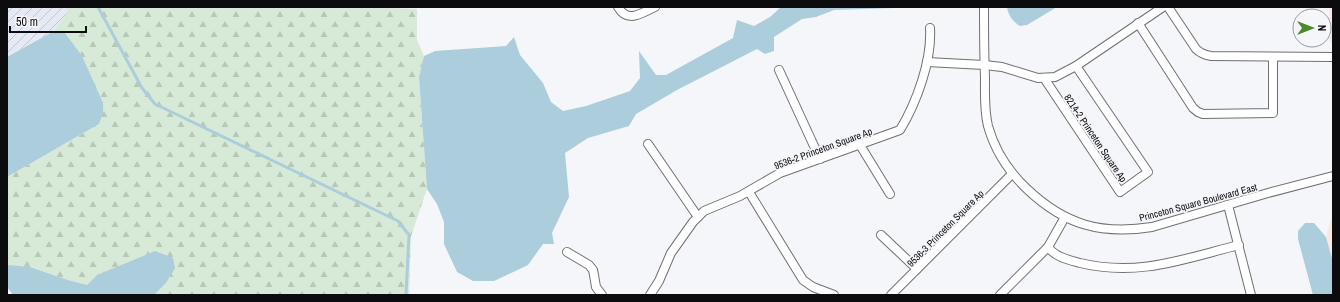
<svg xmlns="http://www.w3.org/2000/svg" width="1340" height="302" font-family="'Archivo Narrow',sans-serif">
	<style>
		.commercial { fill: #fce7e1 }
		.industrial { fill: url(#industrial-furrows) }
		.forest { fill: url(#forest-firs) }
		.water { fill: #accddb }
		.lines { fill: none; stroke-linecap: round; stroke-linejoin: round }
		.stream { stroke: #accddb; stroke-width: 3 }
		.minor-casing { stroke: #6f7074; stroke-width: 10 }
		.minor { stroke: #fff; stroke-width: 8 }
		.labels { text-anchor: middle; stroke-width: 3.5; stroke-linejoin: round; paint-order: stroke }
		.street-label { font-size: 10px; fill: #0c0c0e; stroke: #f5f6fa }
	</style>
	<defs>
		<pattern id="industrial-furrows" width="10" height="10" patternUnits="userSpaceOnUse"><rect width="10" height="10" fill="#e5e9f3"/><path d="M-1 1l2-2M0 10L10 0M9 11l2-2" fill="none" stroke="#c3c7cf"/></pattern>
		<pattern id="forest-firs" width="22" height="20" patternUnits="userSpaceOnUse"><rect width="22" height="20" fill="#d7ead7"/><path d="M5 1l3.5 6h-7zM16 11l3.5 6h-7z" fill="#b7c8b7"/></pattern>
	</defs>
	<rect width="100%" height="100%" fill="#f5f6fa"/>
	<!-- commercial -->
	<g class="commercial">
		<rect x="1329" y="7" width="4" height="35"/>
		<polygon points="1333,212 1333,262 1326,237"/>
	</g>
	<!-- industrial -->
	<polygon class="industrial" points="7,7 67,7 67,13 54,31 7,57"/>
	<!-- forest -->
	<polygon class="forest" points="67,7 366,7 417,9 417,40 424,56 419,77 427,189 411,236 409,295 154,295 166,283 97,275 87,285 68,280 30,267 7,266 7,177 99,124 64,32 54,31 67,13"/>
	<!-- water -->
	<g class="water">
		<polygon points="781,7 926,7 834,10 816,17 802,19 774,37 774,51 765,54 757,49 677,90 636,114 629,126 588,138 565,153 569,197 552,233 554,244 543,244 528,265 494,281 473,281 457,272 444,244 444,222 437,204 427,189 419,77 424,56 435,51 506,46 514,37 520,55 543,83 551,102 563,111 586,106 630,91 640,78 639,51 656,75 666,75 733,38 737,20 754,26 770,17"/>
		<path d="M1007 7H1057L1027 25 1020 26C1013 22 1008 15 1007 7Z"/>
		<polygon points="54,31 64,32 82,56 103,103 103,113 99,124 7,177 7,57"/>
		<polygon points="1305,223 1314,223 1326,237 1333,262 1333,295 1313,295 1298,239 1298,231"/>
		<polygon points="155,251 173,258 175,268 166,283 154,295 13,295 7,287 7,266 8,265 30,267 68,280 87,285 97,275"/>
	</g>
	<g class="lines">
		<!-- stream -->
		<polyline class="stream" points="98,7 142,88 155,104 398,221 409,235 406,295"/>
		<defs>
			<g id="minor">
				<path d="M618 7C628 24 641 13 655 7"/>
				<path d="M984 7C984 30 984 54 985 77 985 93 984 110 988 126 995 151 1008 171 1027 189 1065 225 1101 235 1152 227L1268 193 1333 176"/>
				<path d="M1168 7 1196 49C1200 53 1205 55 1211 56L1333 57"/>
				<polyline points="1138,23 1193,108 1198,112 1203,114 1273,113 1273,57"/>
				<polyline points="927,62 984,65 1002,67 1038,78 1055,77 1076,66 1163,7"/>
				<polyline points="779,70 820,159"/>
				<polyline points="1044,78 1120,192 1148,172 1076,66"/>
				<polyline points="648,144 698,217"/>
				<polyline points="860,145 890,194"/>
				<polyline points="749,192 803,280 813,287 834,295"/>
				<polyline points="1228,205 1251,295"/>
				<polyline points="881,235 917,269"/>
				<path d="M1048 247C1055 257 1069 260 1080 263 1138 277 1183 259 1239 245"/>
				<polyline points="567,252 589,265 593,270 594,275 596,287 602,295"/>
				<path d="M650 295 659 281 671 253 693 222 704 211 740 196 780 173 900 130C917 102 932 60 930 28"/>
				<polyline points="891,295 1012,174"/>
				<polyline points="1000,295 1048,247 1065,217"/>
			</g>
		</defs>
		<!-- minor casing -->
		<use href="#minor" class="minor-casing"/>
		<!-- minor -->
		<use href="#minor" class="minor"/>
	</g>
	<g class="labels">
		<!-- street labels -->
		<g class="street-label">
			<text transform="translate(1096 138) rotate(56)" y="4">8214-2 Princeton Square Ap</text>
			<text transform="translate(823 148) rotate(-20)" y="4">9536-2 Princeton Square Ap</text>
			<text transform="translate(1198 202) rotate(-15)" y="4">Princeton Square Boulevard East</text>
			<text transform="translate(945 228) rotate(-45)" y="4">9536-3 Princeton Square Ap</text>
		</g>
	</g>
	<!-- border -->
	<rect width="1340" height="302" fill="none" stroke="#0c0c0e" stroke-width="16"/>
	<!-- north arrow -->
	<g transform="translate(1312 28) rotate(90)"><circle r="19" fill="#f5f6fa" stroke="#98989c"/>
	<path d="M0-3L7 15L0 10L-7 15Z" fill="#4b8b2c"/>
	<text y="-6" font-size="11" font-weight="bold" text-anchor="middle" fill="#0c0c0e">N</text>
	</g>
	<!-- scale -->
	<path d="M10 26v6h76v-6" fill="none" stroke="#0c0c0e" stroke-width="2"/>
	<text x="16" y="26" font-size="12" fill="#0c0c0e" stroke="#f5f6fa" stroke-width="3" paint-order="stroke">50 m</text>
</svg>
